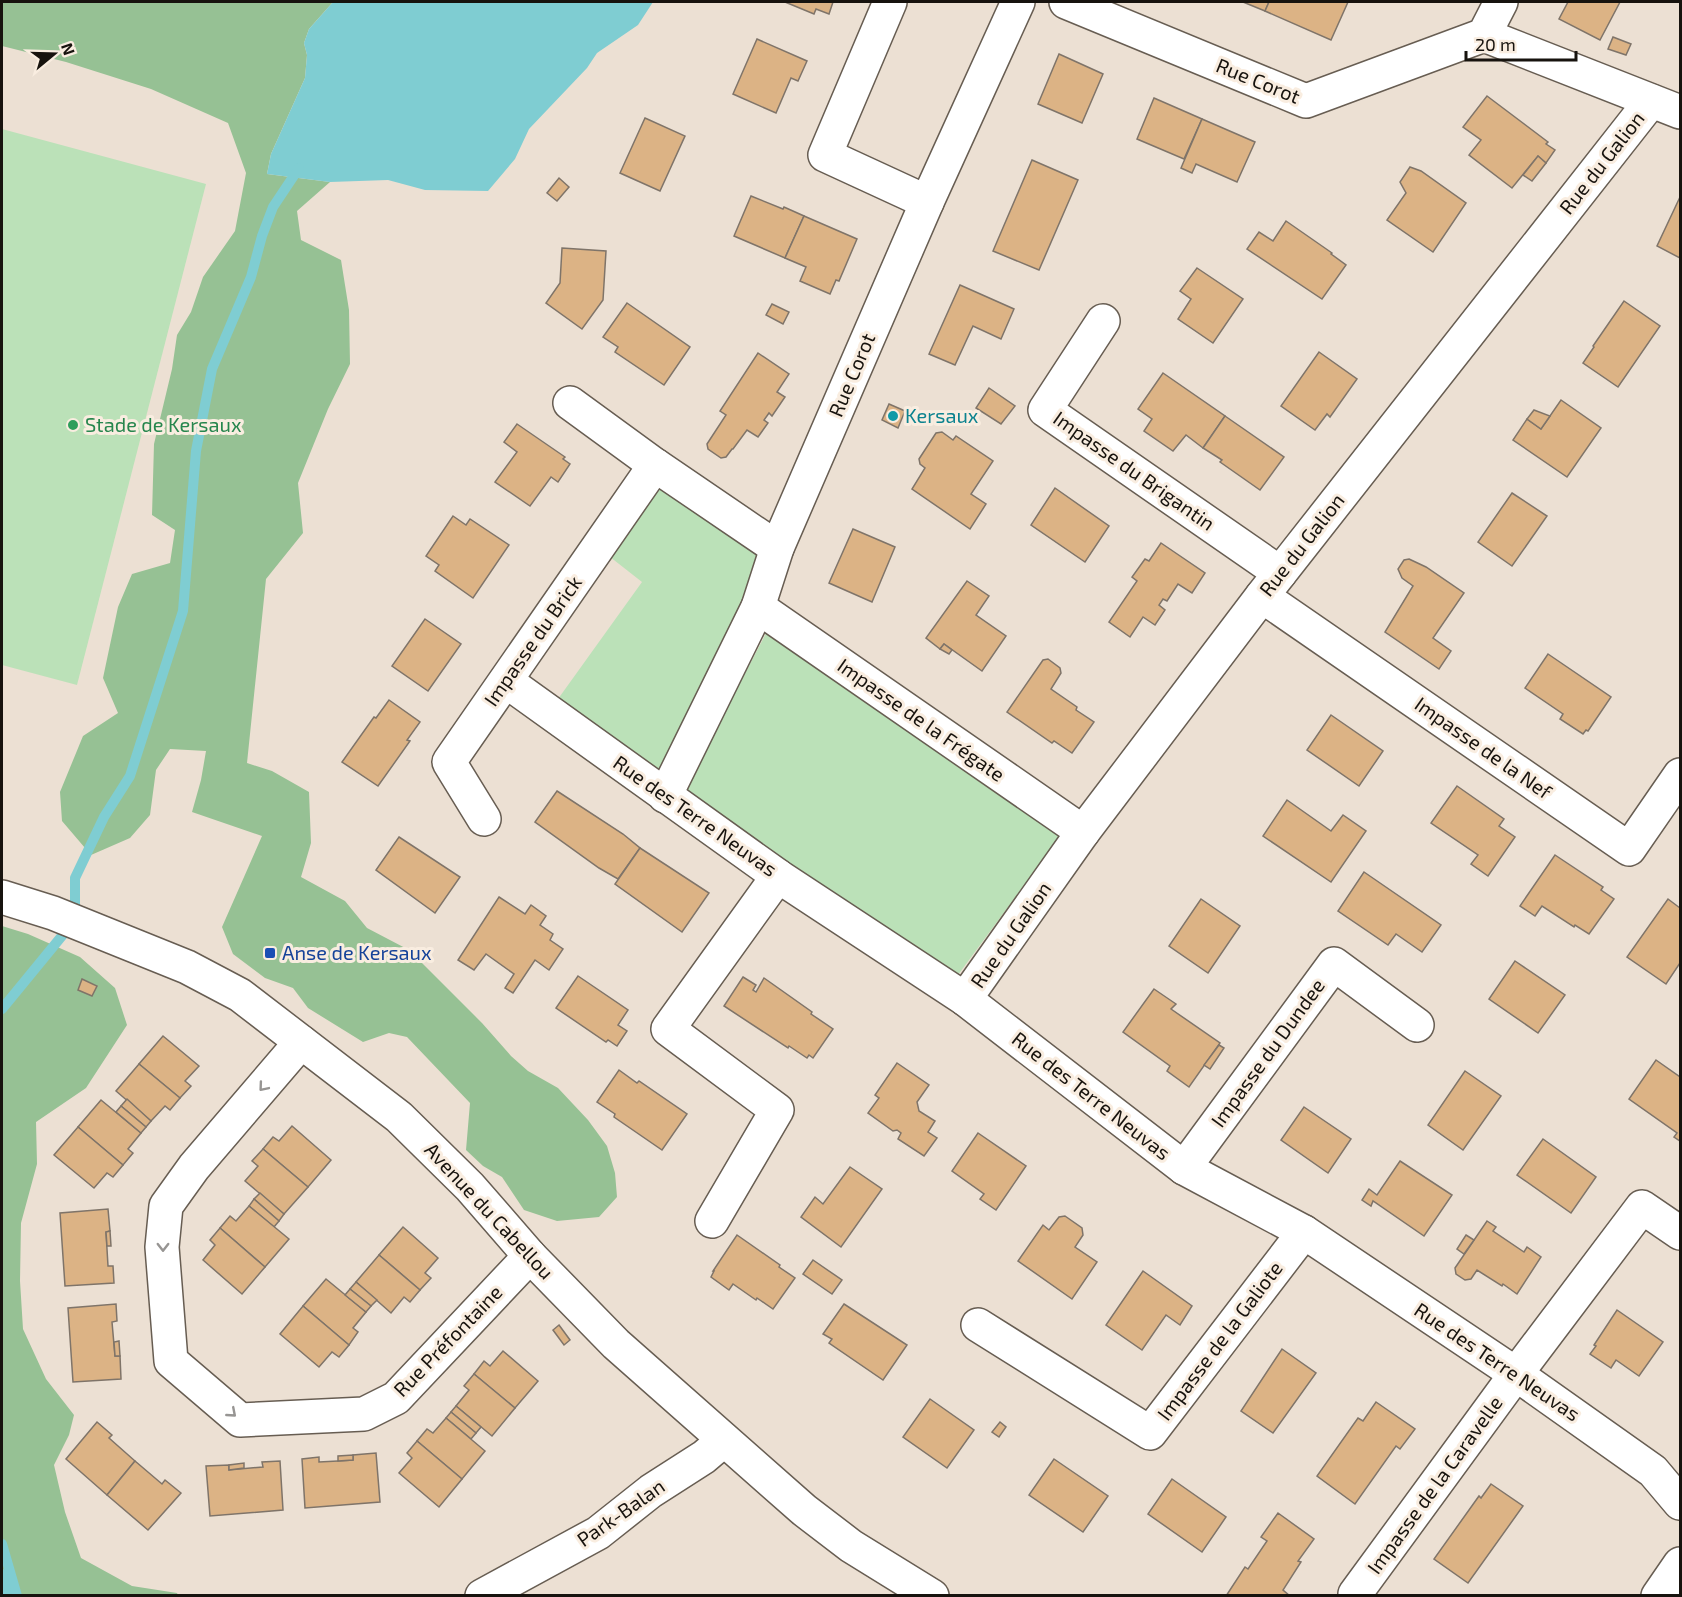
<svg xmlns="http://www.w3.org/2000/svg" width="1682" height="1597" font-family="'Exo 2',sans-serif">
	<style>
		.green { fill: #bbe1b8 }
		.forest { fill: #96c194 }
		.water { fill: #7fcdd2 }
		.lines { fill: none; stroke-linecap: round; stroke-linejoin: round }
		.stream { stroke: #7fcdd2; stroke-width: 10 }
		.building { fill: #dcb385; stroke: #7f7469; stroke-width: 1.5 }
		.minor-casing { stroke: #675d52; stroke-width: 36 }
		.minor { stroke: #fff; stroke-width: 33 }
		.oneway { stroke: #979593 }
		.culture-dot { fill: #0f9aa8; stroke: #f9ede0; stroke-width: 2 }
		.leisure-dot { fill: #2e9e5b; stroke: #f9ede0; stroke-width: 2 }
		.transit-dot { fill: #1a4fb4; stroke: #f9ede0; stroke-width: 2 }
		.labels { text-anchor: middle; stroke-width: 6; stroke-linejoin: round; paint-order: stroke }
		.street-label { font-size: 20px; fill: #17130e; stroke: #f9ede0 }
		.culture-label { font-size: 20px; fill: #0d838f; stroke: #f9ede0; text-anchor: start }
		.leisure-label { font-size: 20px; fill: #27864d; stroke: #f9ede0; text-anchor: start }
		.transit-label { font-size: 20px; fill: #164399; stroke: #f9ede0; text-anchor: start }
	</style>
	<rect width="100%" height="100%" fill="#ece0d3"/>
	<!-- green -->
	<g class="green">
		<polygon points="2,129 206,184 77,685 2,665"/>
		<polygon points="655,476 771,557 661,775 558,699 642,582 605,553"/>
		<polygon points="771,624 1064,831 952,983 683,791"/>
	</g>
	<!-- forest -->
	<g class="forest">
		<polygon points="2,2 333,2 309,29 304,43 307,55 305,78 271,154 267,174 330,182 297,211 301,240 341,260 349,310 350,364 328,409 298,483 303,533 266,579 247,763 272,771 309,792 311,843 301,877 345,901 367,928 409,950 482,1023 511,1056 528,1071 558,1088 588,1120 607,1146 615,1173 617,1197 599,1217 557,1221 524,1210 502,1177 483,1166 466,1150 470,1103 407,1037 389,1033 363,1042 308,1008 293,988 265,978 233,954 222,927 262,836 192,812 201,780 206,751 170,749 156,770 150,815 130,838 91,855 62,821 60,792 83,736 118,713 103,678 118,607 132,574 170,563 175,530 152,515 154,444 172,369 177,335 191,312 203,277 235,231 246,173 228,123 151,89 66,62 2,46"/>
		<polygon points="2,926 28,934 80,957 115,988 127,1025 86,1088 36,1122 37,1164 21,1223 20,1281 23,1329 46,1379 74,1415 69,1435 54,1465 65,1512 81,1558 132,1586 177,1593 178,1595 2,1595"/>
	</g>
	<!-- water -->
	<polygon class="water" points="333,2 653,2 638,25 597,53 587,68 529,129 515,159 488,191 425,190 388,180 330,182 267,174 271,154 305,78 307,55 304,43 309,29"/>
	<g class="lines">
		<!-- stream -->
		<g class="stream">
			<polyline points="2,1009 75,920 75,878 104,817 130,776 183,611 196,451 212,369 251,277 262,236 273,207 299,168"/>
			<polyline points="2,1544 17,1596"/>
			<polyline points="2,1574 7,1596"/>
		</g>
	</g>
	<!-- building -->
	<g class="building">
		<polygon points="785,2 833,2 829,14 816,9 814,14"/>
		<polygon points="1243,2 1269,2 1265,11"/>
		<polygon points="1269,2 1348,2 1331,40 1265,11"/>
		<polygon points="1568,2 1620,2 1600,40 1559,19"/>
		<polygon points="1613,37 1631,44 1626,55 1608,49"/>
		<polygon points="757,39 807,61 798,81 791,78 776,113 733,94"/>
		<polygon points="1059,54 1103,74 1082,123 1038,104"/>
		<polygon points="1487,96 1548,142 1546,144 1555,150 1546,163 1538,156 1512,188 1469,155 1481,140 1463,127"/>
		<polygon points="1154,98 1202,119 1184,159 1137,139"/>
		<polygon points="645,118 685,136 660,191 620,173"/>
		<polygon points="1202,119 1255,142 1237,182 1196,164 1192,173 1181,168"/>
		<polygon points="1538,156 1546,163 1532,181 1523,175"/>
		<polygon points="1032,160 1078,180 1039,270 993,251"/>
		<polygon points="1410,167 1421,171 1466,203 1433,252 1387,220 1406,193 1400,182"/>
		<polygon points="559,178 569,187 557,201 547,193"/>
		<polygon points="751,196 783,209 784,207 804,216 785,258 734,236"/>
		<polygon points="1680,197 1680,258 1657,246"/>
		<polygon points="804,216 857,239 839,281 836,280 830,294 800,281 806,267 785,258"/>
		<polygon points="1286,221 1332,253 1331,254 1346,265 1322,299 1247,249 1259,232 1273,241"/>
		<polygon points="562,248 606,251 603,300 582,329 546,303 560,283"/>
		<polygon points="1197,268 1243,299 1213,343 1178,319 1191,299 1180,291"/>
		<polygon points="960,285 1014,309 1001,339 973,326 955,365 929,354"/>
		<polygon points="1624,301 1660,326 1618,387 1583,363 1594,347 1593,346"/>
		<polygon points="627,303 690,347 664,385 615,352 618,347 603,337"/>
		<polygon points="772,304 789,312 783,324 766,315"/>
		<polygon points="1319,352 1357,379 1330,417 1327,414 1315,430 1281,406"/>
		<polygon points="758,353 789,374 777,392 785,397 772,416 769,413 764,420 768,423 758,437 747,430 733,449 732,449 726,457 721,458 708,449 707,444 726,415 720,411"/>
		<polygon points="1163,373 1225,416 1203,448 1186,435 1173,451 1144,431 1152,419 1138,409"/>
		<polygon points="989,388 1015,406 1001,424 976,408"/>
		<polygon points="1561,400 1601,428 1567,477 1513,440 1527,419 1541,429"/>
		<polygon points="889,404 905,411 898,428 882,420"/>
		<polygon points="1534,410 1550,416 1541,429 1527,419"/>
		<polygon points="1225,416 1284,457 1260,490 1220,462 1222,460 1203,448"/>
		<polygon points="517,424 565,457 563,459 570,464 558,482 551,477 530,506 495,482 517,452 504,442"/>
		<polygon points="942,432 953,440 956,436 993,461 971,494 986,504 970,529 912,489 925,468 920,464 919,459 936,433"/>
		<polygon points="1055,488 1109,526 1085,562 1031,525"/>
		<polygon points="1512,493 1547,516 1512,566 1478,542"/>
		<polygon points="453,516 466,525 470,519 509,545 473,598 435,571 439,565 426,556"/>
		<polygon points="853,529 895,547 872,602 829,583"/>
		<polygon points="1161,543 1205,573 1192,593 1178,584 1167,601 1163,599 1159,605 1165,610 1155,625 1143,617 1130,637 1109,622 1137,581 1132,577 1145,559 1149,561"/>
		<polygon points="1409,559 1426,567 1464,593 1433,638 1451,651 1439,669 1385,632 1413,586 1402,578 1398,569 1404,560"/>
		<polygon points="967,581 989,596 976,615 1006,636 982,671 944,644 940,649 926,638"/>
		<polygon points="425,619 461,644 428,691 392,666"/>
		<polygon points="944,644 952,650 949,654 940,649"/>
		<polygon points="1548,654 1611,697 1588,731 1586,730 1583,734 1560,719 1563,714 1525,688"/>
		<polygon points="1048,659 1060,668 1061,673 1051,689 1077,707 1076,710 1094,722 1072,753 1054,741 1052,743 1007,712 1043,660"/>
		<polygon points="389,700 420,722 407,740 410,741 378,786 342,762 374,717 376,718"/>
		<polygon points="1331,715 1383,751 1359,786 1307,750"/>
		<polygon points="1457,786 1504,819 1499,826 1515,837 1488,876 1471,864 1478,855 1431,823"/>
		<polygon points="557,791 623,834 640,848 618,879 599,868 535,822"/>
		<polygon points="1287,800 1331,831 1343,815 1366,831 1331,882 1263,836"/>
		<polygon points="399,837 460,877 435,913 376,870"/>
		<polygon points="640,848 709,893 682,932 615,884"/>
		<polygon points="1555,855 1603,887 1601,890 1614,899 1589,934 1575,925 1574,927 1542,906 1535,916 1520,906"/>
		<polygon points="1364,872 1441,925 1422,952 1396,934 1388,945 1338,911"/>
		<polygon points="499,897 525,914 531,905 546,916 540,925 553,934 550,940 563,949 549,970 535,960 513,993 505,988 514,974 486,954 474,970 458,960"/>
		<polygon points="1201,899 1240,926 1208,973 1169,946"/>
		<polygon points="1668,899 1680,908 1680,963 1666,984 1627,957"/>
		<polygon points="1515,961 1565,995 1538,1033 1489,999"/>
		<polygon points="578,976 628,1010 618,1025 627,1031 617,1046 608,1040 606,1042 556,1008"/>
		<polygon points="743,977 756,985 753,990 756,992 764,978 812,1012 811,1014 833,1029 813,1058 809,1055 807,1058 789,1046 788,1048 724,1006"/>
		<polygon points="82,979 97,986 92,996 78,990"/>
		<polygon points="1154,989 1176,1004 1171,1009 1220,1043 1189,1087 1167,1071 1170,1066 1123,1032"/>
		<polygon points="163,1036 199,1066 185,1081 191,1086 180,1098 139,1064"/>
		<polygon points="1219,1045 1224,1048 1210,1069 1204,1065"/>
		<polygon points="1656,1060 1680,1077 1680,1141 1674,1137 1677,1133 1629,1099"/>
		<polygon points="897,1063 929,1085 917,1102 919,1111 935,1121 928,1132 937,1138 924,1156 898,1139 901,1133 897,1130 893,1131 868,1113 879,1098 875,1095"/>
		<polygon points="139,1064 180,1098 170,1110 165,1106 151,1121 116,1091"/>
		<polygon points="619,1070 637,1083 639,1081 687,1114 662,1150 614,1117 615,1114 597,1102"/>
		<polygon points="1465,1071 1501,1096 1463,1150 1428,1125"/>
		<polygon points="127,1099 151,1121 146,1127 121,1106"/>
		<polygon points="101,1100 141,1133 128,1149 133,1153 123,1165 78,1127"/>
		<polygon points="121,1106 146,1127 141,1133 116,1112"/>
		<polygon points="1304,1107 1351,1139 1328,1173 1281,1140"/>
		<polygon points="292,1126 331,1160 308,1187 263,1149 273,1137 279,1141"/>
		<polygon points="78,1127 123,1165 113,1177 107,1173 94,1188 54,1155"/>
		<polygon points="978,1133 1026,1166 996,1210 980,1199 984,1194 952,1171"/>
		<polygon points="1543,1139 1596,1177 1571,1213 1517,1175"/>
		<polygon points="263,1149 308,1187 284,1214 245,1181 258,1166 252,1161"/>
		<polygon points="1400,1161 1452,1195 1424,1236 1373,1201 1371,1206 1362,1200 1369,1189 1377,1195"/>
		<polygon points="850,1167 882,1189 841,1247 801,1217 815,1197 823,1204"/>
		<polygon points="260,1193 284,1214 279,1221 254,1199"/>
		<polygon points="254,1199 279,1221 274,1227 249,1206"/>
		<polygon points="249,1206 289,1239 265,1267 220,1228 230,1216 236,1221"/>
		<polygon points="108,1209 110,1231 106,1232 108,1266 113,1266 114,1283 65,1286 60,1213"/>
		<polygon points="1065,1216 1082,1228 1083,1235 1075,1247 1097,1262 1072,1299 1018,1261 1043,1225 1049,1230 1059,1217"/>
		<polygon points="1487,1221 1496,1227 1493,1231 1524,1252 1527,1247 1541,1257 1517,1294 1503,1284 1502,1286 1477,1270 1471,1279 1465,1280 1456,1274 1455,1268"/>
		<polygon points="403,1227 438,1258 425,1273 431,1278 420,1290 379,1255"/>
		<polygon points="220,1228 265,1267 242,1294 203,1260 215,1245 210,1240"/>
		<polygon points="110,1231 111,1246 107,1246 106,1232"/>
		<polygon points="737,1235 780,1265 779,1267 795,1278 773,1309 757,1298 756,1300 733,1284 729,1290 711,1277 714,1271 713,1271"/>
		<polygon points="1466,1235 1474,1240 1464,1254 1457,1249"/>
		<polygon points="379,1255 420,1290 410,1302 404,1297 391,1313 356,1282"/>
		<polygon points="813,1260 842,1280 832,1294 803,1274"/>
		<polygon points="1143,1271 1192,1306 1180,1325 1166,1315 1142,1350 1106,1325"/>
		<polygon points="326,1279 366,1312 353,1328 358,1332 349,1345 303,1306"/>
		<polygon points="356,1282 377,1300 371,1306 350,1289"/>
		<polygon points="350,1289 371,1306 366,1312 345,1295"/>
		<polygon points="116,1304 117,1321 112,1322 115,1356 120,1356 121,1379 73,1382 68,1308"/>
		<polygon points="844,1304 907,1345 883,1380 829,1343 832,1339 823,1334"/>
		<polygon points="303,1306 349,1345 339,1357 332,1352 319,1367 280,1334"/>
		<polygon points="1617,1310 1663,1342 1639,1376 1616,1360 1611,1368 1590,1354 1596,1346 1594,1345"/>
		<polygon points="559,1325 570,1340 564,1345 553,1330"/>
		<polygon points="119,1341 120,1356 115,1356 114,1342"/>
		<polygon points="1282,1349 1316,1373 1273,1433 1241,1411"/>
		<polygon points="503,1351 538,1381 515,1408 474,1374 484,1361 490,1366"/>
		<polygon points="474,1374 515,1408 492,1436 456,1406 469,1390 464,1386"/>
		<polygon points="930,1399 974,1430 947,1468 903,1437"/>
		<polygon points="1376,1402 1415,1429 1400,1449 1396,1446 1355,1504 1317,1476 1358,1418 1363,1421"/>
		<polygon points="456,1406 481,1427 476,1433 451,1412"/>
		<polygon points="451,1412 476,1433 471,1439 446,1418"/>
		<polygon points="446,1418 485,1451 462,1479 417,1441 427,1429 433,1433"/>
		<polygon points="97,1422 112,1435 109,1438 135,1461 107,1495 66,1459"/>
		<polygon points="1000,1422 1006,1427 999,1437 992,1432"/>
		<polygon points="417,1441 462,1479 439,1507 399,1473 412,1458 407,1453"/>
		<polygon points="376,1453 380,1502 305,1508 302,1459 319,1457 319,1462 338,1461 353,1460 353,1455"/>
		<polygon points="353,1455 353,1460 338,1461 338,1456"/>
		<polygon points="1054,1459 1108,1496 1083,1532 1029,1495"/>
		<polygon points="135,1461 162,1484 165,1480 181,1493 148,1530 107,1495"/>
		<polygon points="280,1461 283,1510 210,1516 206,1466 229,1465 229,1470 263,1467 262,1462"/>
		<polygon points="244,1463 244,1468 229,1470 229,1465"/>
		<polygon points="1172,1479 1226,1517 1202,1552 1148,1514"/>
		<polygon points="1491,1484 1523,1506 1468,1583 1434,1559 1479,1496 1481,1498"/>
		<polygon points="1278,1513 1314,1539 1298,1561 1301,1562 1283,1590 1290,1596 1226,1596 1245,1567 1248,1569 1267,1541 1261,1537"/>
	</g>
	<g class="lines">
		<defs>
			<g id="minor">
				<polyline points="890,2 825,155 927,202"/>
				<polyline points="1066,2 1306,101 1484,35 1501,2"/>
				<polyline points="1484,35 1680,112"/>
				<polyline points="1103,321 1045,410 1280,573"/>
				<polyline points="570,403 655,465 777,548"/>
				<polyline points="1262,596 1629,849 1680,775"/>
				<polyline points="758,607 1083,832"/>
				<polyline points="506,681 778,876 965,999 1184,1168 1304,1232 1516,1374 1653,1471 1680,1503"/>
				<polyline points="665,796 758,607 777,548 927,202 1018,2"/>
				<polyline points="484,819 449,762 655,465"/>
				<polyline points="2,897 53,913 187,967 240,995 399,1117 470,1187 530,1256 616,1344 804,1510 851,1546 932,1596"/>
				<polyline points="965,999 1083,832 1262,596 1651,101"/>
				<polyline points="301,1042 194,1167 166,1206 162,1247 171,1361 240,1420 364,1414 396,1398 530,1256"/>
				<polyline points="1184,1168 1334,964 1417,1025"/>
				<polyline points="712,1221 777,1110 668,1029 778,876"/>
				<polyline points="978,1325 1150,1433 1304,1232"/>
				<polyline points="482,1596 598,1533 651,1491 704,1457 724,1440"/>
				<polyline points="1358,1596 1355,1594 1516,1374 1642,1207 1680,1233"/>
				<polyline points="1658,1596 1680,1564"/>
			</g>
		</defs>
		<!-- minor casing -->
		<use href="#minor" class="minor-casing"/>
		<!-- minor -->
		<use href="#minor" class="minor"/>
	</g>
	<!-- one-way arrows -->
	<defs><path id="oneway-chevron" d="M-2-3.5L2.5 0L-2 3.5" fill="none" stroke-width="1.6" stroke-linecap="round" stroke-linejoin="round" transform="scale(1.5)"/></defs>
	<g class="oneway">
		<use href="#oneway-chevron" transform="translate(263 1087) rotate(130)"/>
		<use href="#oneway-chevron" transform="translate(163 1247) rotate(90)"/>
		<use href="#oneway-chevron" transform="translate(232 1413) rotate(41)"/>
	</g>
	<!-- markers -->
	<circle class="culture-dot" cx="893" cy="416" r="6"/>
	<circle class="leisure-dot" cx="73" cy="425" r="6"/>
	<rect class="transit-dot" x="264" y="947" width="12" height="12" rx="3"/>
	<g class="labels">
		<!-- street labels -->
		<g class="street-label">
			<text transform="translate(1258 81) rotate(22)" y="7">Rue Corot</text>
			<text transform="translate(1602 163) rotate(-52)" y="7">Rue du Galion</text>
			<text transform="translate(852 375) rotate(-67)" y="7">Rue Corot</text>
			<text transform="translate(1134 471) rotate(35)" y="7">Impasse du Brigantin</text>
			<text transform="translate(1302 545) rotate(-52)" y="7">Rue du Galion</text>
			<text transform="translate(533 641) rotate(-55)" y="7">Impasse du Brick</text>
			<text transform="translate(921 720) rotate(35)" y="7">Impasse de la Frégate</text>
			<text transform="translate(1483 748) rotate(35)" y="7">Impasse de la Nef</text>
			<text transform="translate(695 816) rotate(35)" y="7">Rue des Terre Neuvas</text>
			<text transform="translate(1011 935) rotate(-55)" y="7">Rue du Galion</text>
			<text transform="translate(1268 1053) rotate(-54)" y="7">Impasse du Dundee</text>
			<text transform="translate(1091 1096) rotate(38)" y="7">Rue des Terre Neuvas</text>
			<text transform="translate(489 1211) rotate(47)" y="7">Avenue du Cabellou</text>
			<text transform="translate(448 1341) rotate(-46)" y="7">Rue Préfontaine</text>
			<text transform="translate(1220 1341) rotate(-53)" y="7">Impasse de la Galiote</text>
			<text transform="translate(1497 1362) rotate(34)" y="7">Rue des Terre Neuvas</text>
			<text transform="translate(1435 1485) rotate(-54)" y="7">Impasse de la Caravelle</text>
			<text transform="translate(621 1513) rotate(-35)" y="7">Park-Balan</text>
		</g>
		<!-- culture labels -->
		<g class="culture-label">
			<text x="905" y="423">Kersaux</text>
		</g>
		<!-- leisure labels -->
		<g class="leisure-label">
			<text x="85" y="432">Stade de Kersaux</text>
		</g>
		<!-- transit labels -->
		<g class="transit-label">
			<text x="282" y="960">Anse de Kersaux</text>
		</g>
	</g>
	<!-- border -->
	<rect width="1682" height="1597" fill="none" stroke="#17130e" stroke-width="6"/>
	<!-- north arrow -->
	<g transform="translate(54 54) rotate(71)" stroke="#f9ede0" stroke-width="4.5" paint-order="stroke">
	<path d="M0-4.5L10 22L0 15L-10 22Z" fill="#17130e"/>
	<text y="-9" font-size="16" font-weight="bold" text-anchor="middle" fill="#17130e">N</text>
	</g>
	<!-- scale -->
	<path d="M1466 51v9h110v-9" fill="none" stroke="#17130e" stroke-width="3"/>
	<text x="1475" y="51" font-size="18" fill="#17130e" stroke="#f9ede0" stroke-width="4.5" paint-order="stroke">20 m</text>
</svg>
